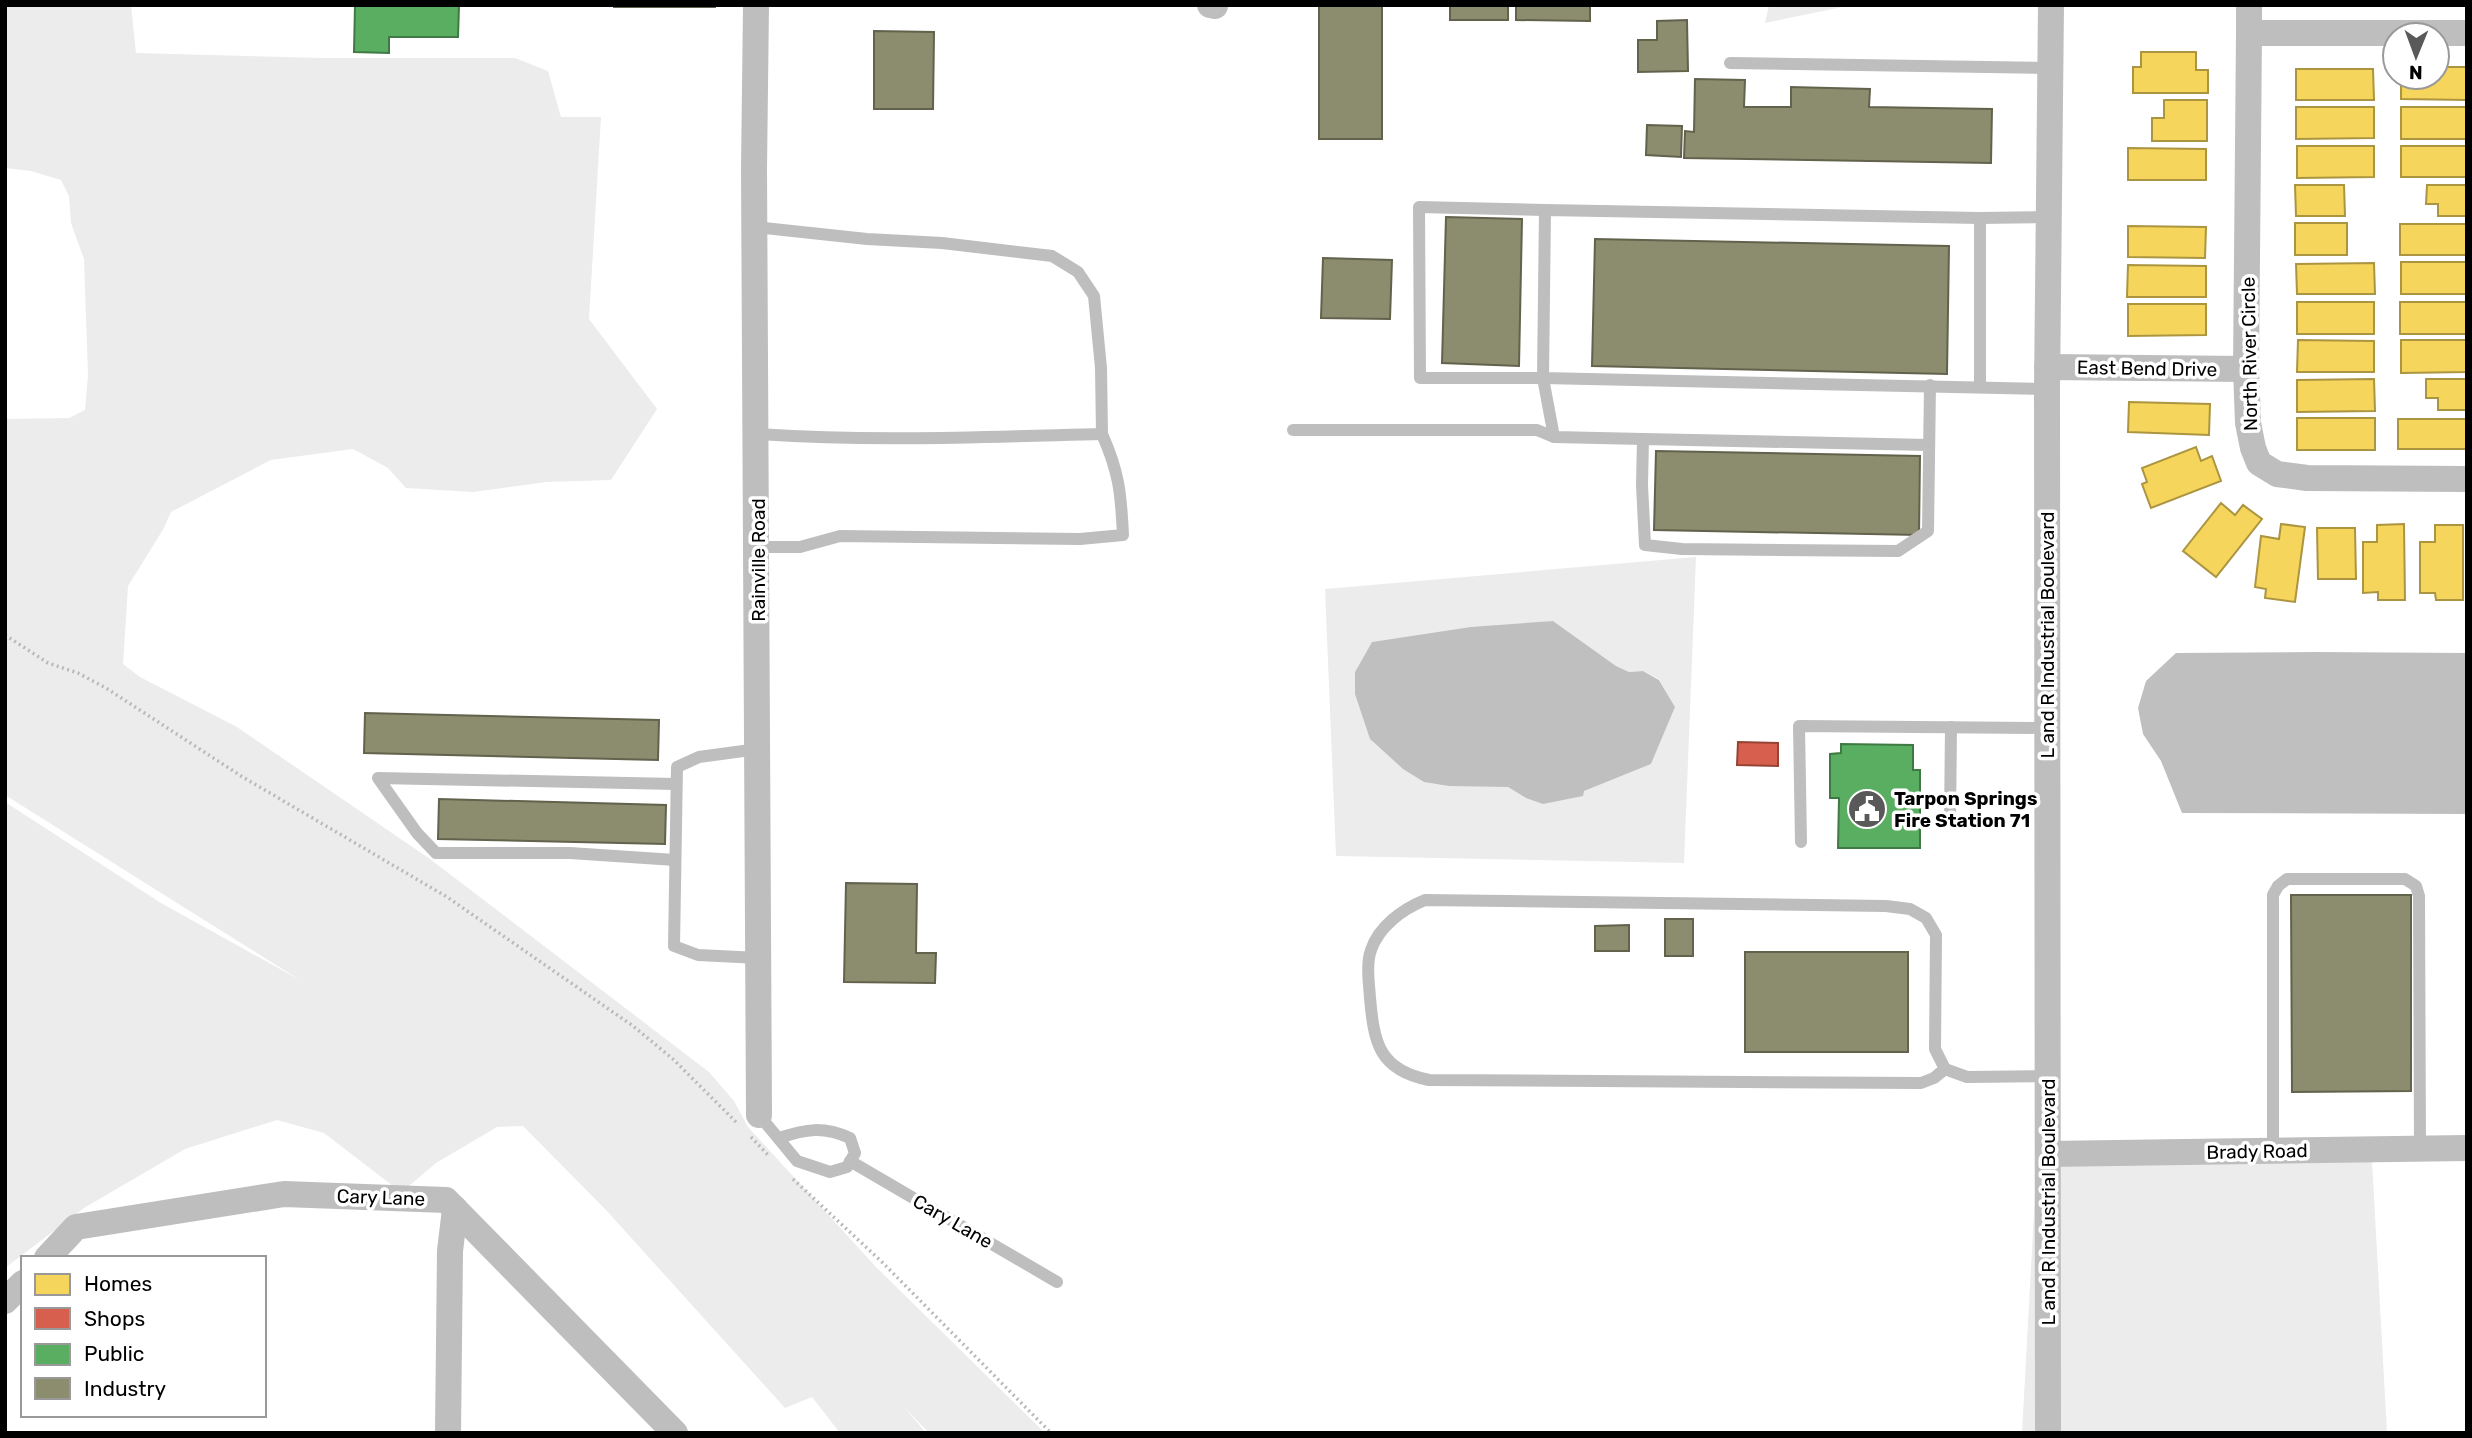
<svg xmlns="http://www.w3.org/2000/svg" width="2472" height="1438" font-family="Rubik,sans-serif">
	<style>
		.green { fill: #ececec; fill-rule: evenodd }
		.water { fill: #bfbfbf }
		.homes { fill: #f6d55c; stroke: #ac9540; stroke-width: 2 }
		.shops { fill: #d6604d; stroke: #964336; stroke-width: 2 }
		.public { fill: #5aae61; stroke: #3f7a44; stroke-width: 2 }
		.industry { fill: #8c8c6e; stroke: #62624d; stroke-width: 2 }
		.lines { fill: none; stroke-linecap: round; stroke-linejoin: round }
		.path { stroke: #b9b9b9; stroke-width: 3.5; stroke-dasharray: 2 3.5; stroke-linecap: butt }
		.lane { stroke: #bebebe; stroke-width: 12 }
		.street { stroke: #bebebe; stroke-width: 26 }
		.labels { text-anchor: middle; stroke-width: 7; stroke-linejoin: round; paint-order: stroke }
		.street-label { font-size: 19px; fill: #000; stroke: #fff }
		.poi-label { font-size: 19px; font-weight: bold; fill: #000; stroke: #fff; text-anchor: start }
	</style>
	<rect width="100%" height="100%" fill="#fff"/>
	<!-- green -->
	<g class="green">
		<polygon points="5,5 131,5 136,53 324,58 515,58 548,71 561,117 601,117 589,319 657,409 611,480 546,482 473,492 406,488 388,468 353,449 271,460 171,512 164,528 128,586 123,664 140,677 237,727 430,859 709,1072 734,1101 748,1127 876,1267 1045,1433 929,1433 904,1407 926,1433 840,1433 812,1397 785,1408 606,1210 523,1126 497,1127 436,1163 409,1186 393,1186 324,1133 277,1120 185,1149 84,1208 5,1268 5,802 161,903 300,980 5,795 5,419 69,418 85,410 88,375 84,259 71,223 69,196 61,180 31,171 5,168"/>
		<polygon points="1769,5 1852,5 1765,23"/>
		<path d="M1696 557 1684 863 1336 856 1325 589ZM1553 621 1616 666 1629 672 1643 671 1659 679 1675 707 1651 764 1583 791 1526 798 1508 787 1403 769 1370 739 1355 672 1372 642Z"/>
		<polygon points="2037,1158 2037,1433 2022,1433"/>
		<polygon points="2372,1161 2387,1433 2059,1433 2059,1166"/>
	</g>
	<!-- water -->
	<g class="water">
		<polygon points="1553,621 1616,666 1629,672 1643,671 1659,680 1675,707 1651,764 1584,791 1583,796 1543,804 1526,798 1508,787 1449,786 1424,782 1403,769 1370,739 1355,694 1355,672 1372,642 1471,627"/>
		<polygon points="2315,652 2467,653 2467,814 2182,813 2161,761 2143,734 2138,708 2146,681 2176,653"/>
	</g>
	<!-- homes -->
	<g class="homes">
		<polygon points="2141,52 2196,52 2196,70 2208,70 2208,93 2133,93 2133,67 2141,67"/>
		<polygon points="2437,67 2467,67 2467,100 2401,99 2401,77 2437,77"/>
		<polygon points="2296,69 2373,69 2374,100 2296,100"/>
		<polygon points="2164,100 2207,100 2207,141 2152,141 2152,118 2164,118"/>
		<polygon points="2296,107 2374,107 2374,138 2296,139"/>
		<rect x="2401" y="107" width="66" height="32"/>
		<polygon points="2297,146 2374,146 2374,177 2297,178"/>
		<rect x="2401" y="146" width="66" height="31"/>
		<polygon points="2128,148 2206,149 2206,180 2128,180"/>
		<polygon points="2295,185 2344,185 2345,216 2296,216"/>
		<polygon points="2427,185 2467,185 2467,216 2438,216 2438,204 2426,204"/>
		<rect x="2295" y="223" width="52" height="32"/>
		<rect x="2400" y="224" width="67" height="31"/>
		<polygon points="2128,226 2206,227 2205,258 2128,257"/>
		<rect x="2401" y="262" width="66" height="32"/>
		<polygon points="2374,263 2375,294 2297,294 2296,264"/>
		<polygon points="2128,265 2206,266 2206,297 2127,297"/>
		<rect x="2297" y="302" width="77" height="32"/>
		<rect x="2400" y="302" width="67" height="32"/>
		<polygon points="2128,304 2206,304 2206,335 2128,336"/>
		<polygon points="2298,340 2374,341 2374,372 2297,372"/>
		<polygon points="2401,340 2467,340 2467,372 2401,373"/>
		<polygon points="2374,379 2375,411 2297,412 2297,380"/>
		<polygon points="2426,379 2467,379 2467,410 2438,410 2438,398 2426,398"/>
		<polygon points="2129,402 2210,404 2209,435 2128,432"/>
		<rect x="2297" y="418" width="78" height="32"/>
		<rect x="2398" y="419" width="69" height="30"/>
		<polygon points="2196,447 2201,461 2212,456 2221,481 2151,508 2142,484 2147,482 2142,468"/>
		<polygon points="2221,503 2235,515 2243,505 2262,519 2216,577 2183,551"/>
		<polygon points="2281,524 2305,527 2295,602 2265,598 2266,589 2255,587 2261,536 2279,539"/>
		<polygon points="2404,524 2405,600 2378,600 2378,592 2363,593 2363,542 2377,542 2377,525"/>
		<polygon points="2435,525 2463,525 2463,600 2436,600 2435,593 2420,593 2420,542 2435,542"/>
		<polygon points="2317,528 2355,528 2356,579 2318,579"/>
	</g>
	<!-- shops -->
	<polygon class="shops" points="1738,742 1778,743 1778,766 1737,765"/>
	<!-- public -->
	<g class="public">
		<polygon points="355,5 459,5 458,37 389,37 389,53 354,52"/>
		<polygon points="1841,744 1913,745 1913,770 1920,770 1920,848 1838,848 1839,798 1830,798 1830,754 1841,753"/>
	</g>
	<!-- industry -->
	<g class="industry">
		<rect x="614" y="5" width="101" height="2"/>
		<rect x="1319" y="5" width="63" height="134"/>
		<rect x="1450" y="5" width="58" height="15"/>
		<polygon points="1516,5 1590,5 1590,21 1516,20"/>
		<polygon points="1687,20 1688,71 1638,72 1638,40 1657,40 1657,21"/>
		<polygon points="874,31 934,32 933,109 874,109"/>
		<polygon points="1695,79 1745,80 1744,107 1791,107 1791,87 1870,89 1869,107 1992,109 1991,163 1684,158 1685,131 1694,132"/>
		<polygon points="1647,125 1682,126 1681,157 1646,155"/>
		<polygon points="1446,217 1522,219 1519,366 1442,363"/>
		<polygon points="1595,239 1949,246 1947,374 1592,366"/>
		<polygon points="1323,258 1392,260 1390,319 1321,318"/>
		<polygon points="1656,451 1920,456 1919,535 1654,530"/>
		<polygon points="365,713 659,720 658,760 364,753"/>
		<polygon points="439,799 666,805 665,844 438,839"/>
		<polygon points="846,883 917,884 916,953 936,953 935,983 844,982"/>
		<polygon points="2291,895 2411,895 2411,1091 2292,1092"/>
		<rect x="1665" y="919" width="28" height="37"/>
		<polygon points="1629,925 1629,951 1595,951 1595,926"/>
		<rect x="1745" y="952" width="163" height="100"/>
	</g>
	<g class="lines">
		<!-- path -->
		<g class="path">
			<polyline points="5,635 48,663 78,673 106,688 241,776 447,897 633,1026 674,1060 736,1122"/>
			<polyline points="751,1137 768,1155"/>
			<polyline points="793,1179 882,1262 1051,1433"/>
		</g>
		<!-- lane -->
		<g class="lane">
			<polyline points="1730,63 2051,68"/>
			<polyline points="1545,210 1419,207 1420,378 1543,378 1554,437 1643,439"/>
			<polyline points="1980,218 1980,387"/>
			<path d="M755 227 867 239 942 243 1052 256 1078 272 1094 296 1101 368 1102 434C987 437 872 442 757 434"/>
			<polyline points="2047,389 1543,378 1545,210 1980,218 2050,217"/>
			<polyline points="1293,430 1537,430 1554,437"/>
			<polyline points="1929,445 1643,439 1642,485 1645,545 1682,549 1898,551 1928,531 1930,385"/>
			<path d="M758 547H800L840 536 1080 539 1123 535C1121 493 1119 472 1102 434"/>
			<polyline points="758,749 699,757 677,767 674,946 698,955 759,958"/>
			<polyline points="1950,821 1951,727"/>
			<polyline points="1801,842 1799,726 2048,728"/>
			<polyline points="675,860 570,853 436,853 417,833 378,778 676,784"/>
			<path d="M1945 1069 1934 1078 1921 1083 1429 1080C1379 1070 1374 1043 1370 998 1369 983 1366 964 1371 950 1379 926 1403 909 1425 900L1886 906 1910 909 1926 918 1936 935 1935 1049 1945 1069 1967 1077 2048 1076"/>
			<path d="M759 1115 797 1161 830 1172 847 1167 855 1153 850 1138C823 1126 806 1129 779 1138"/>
			<polyline points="2273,1151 2273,895 2278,886 2287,879 2405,879 2416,886 2419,896 2420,1148"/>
			<polyline points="850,1161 1057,1282"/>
		</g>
		<!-- street -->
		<g class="street">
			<polyline points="756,5 754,169 759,1115"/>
			<polyline points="1210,5 1215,6"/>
			<polyline points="2249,5 2249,33 2467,33"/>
			<polyline points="2249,33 2246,369 2248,423 2253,448 2259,463 2277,474 2307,478 2467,479"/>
			<polyline points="2047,367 2246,369"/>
			<polyline points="2048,1154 2467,1148"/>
			<polyline points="47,1258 76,1227 284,1194 446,1200 675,1433"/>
			<polyline points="5,1301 23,1283"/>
			<polyline points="448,1433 450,1251 455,1209"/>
			<polyline points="2048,1433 2047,389 2051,5"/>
		</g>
	</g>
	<!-- icons -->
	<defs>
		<symbol id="civic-disc" viewBox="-11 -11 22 22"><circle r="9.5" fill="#595959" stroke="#fff"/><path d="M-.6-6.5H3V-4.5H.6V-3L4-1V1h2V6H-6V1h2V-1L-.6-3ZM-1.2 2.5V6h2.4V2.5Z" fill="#fff"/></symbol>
	</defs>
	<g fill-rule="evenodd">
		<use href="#civic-disc" x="1845" y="787" width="44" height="44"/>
	</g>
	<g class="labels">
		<!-- street labels -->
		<g class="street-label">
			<text transform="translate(2249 354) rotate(-91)" y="7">North River Circle</text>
			<text transform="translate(2147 368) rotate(1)" y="7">East Bend Drive</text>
			<text transform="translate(758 560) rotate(-90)" y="7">Rainville Road</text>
			<text transform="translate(2047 635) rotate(-90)" y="7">L and R Industrial Boulevard</text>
			<text transform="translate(2257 1151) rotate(-1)" y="7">Brady Road</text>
			<text transform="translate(381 1197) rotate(2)" y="7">Cary Lane</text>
			<text transform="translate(2048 1202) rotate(-90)" y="7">L and R Industrial Boulevard</text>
			<text transform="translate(953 1221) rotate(30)" y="7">Cary Lane</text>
		</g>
		<!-- poi labels -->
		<g class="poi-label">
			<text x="1894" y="805">Tarpon Springs<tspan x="1894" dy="22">Fire Station 71</tspan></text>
		</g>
	</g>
	<!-- border -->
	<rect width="2472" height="1438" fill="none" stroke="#000000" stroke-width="14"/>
	<!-- legend -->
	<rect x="21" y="1256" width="245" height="161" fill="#ffffff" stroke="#999999" stroke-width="2"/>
	<rect x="35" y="1274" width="35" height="21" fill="#f6d55c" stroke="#999999" stroke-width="2"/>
	<text x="84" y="1291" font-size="21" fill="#000000">Homes</text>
	<rect x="35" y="1308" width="35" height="21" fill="#d6604d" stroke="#999999" stroke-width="2"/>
	<text x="84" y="1326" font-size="21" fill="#000000">Shops</text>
	<rect x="35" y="1344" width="35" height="21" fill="#5aae61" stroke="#999999" stroke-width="2"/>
	<text x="84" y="1361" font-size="21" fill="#000000">Public</text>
	<rect x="35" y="1378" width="35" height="21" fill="#8c8c6e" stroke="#999999" stroke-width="2"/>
	<text x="84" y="1396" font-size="21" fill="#000000">Industry</text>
	<!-- north arrow -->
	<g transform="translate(2416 56) rotate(181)"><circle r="33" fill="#ffffff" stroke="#999999" stroke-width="2"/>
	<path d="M0-5L12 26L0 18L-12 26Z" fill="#595959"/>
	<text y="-10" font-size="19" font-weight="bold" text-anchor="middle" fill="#000000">N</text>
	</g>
</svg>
